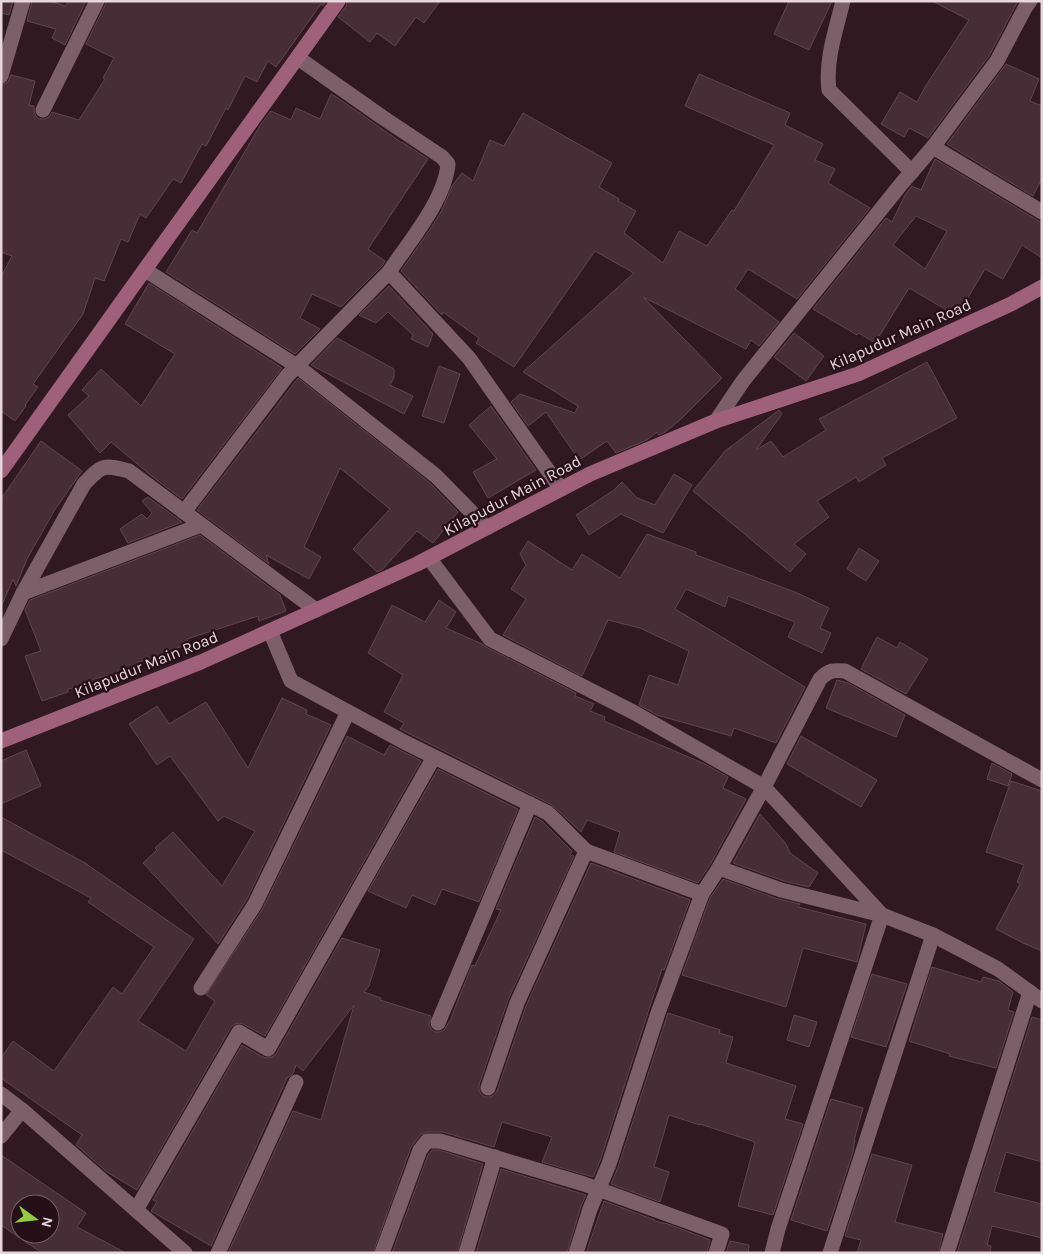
<svg xmlns="http://www.w3.org/2000/svg" width="1043" height="1254" font-family="Karla,sans-serif">
	<style>
		.building { fill: #462d36; stroke: #60454e; fill-rule: evenodd }
		.lines { fill: none; stroke-linecap: round; stroke-linejoin: round }
		.street { stroke: #7c5f69; stroke-width: 15 }
		.secondary { stroke: #9e6179; stroke-width: 15 }
		.labels { text-anchor: middle; stroke-width: 4.5; stroke-linejoin: round; paint-order: stroke }
		.street-label { font-size: 16px; fill: #e7d6dc; stroke: #261018 }
	</style>
	<rect width="100%" height="100%" fill="#311922"/>
	<!-- building -->
	<g class="building">
		<polygon points="1,1 13,1 9,15 1,13"/>
		<polygon points="32,1 49,1 66,6 68,1 86,1 65,45 52,38 56,29 27,21"/>
		<polygon points="106,1 326,1 323,6 321,4 276,67 268,61 257,82 245,76 228,110 226,108 206,146 202,144 181,183 173,179 146,218 140,214 128,242 121,239 104,281 95,278 83,314 33,384 38,387 25,405 26,406 15,421 1,411 1,277 12,256 1,252 1,85 8,82 11,75 35,81 29,105 34,106 34,111 36,116 39,119 44,119 49,117 52,112 79,120 105,79 103,78 114,58 86,44 105,5"/>
		<polygon points="347,1 440,1 424,23 416,17 395,46 377,33 370,42 338,17 346,6"/>
		<polygon points="789,1 832,1 809,50 774,34"/>
		<polygon points="932,1 1018,1 989,56 928,138 909,128 904,137 881,124 900,92 917,102 925,87 969,20"/>
		<polygon points="1006,64 1039,79 1030,101 1042,106 1042,178 1033,196 947,144"/>
		<polygon points="699,74 790,113 785,125 823,144 815,160 835,169 828,183 870,208 797,299 748,269 735,289 779,322 759,346 751,340 746,349 643,297 722,378 680,420 665,432 659,435 657,432 647,440 616,453 607,441 579,460 546,412 528,426 511,402 520,394 575,413 578,406 523,372 634,273 595,251 514,367 476,343 479,338 443,312 442,315 401,271 433,225 442,210 452,186 462,173 473,181 490,140 504,146 523,113 612,163 599,187 619,199 618,201 636,211 624,233 663,263 679,231 707,246 732,210 734,211 774,145 685,106"/>
		<polygon points="331,94 338,98 402,143 402,142 428,159 368,249 385,261 382,266 341,307 312,294 300,318 320,329 295,354 166,272 192,230 197,233 261,124 271,111 291,120 296,108 320,119"/>
		<path d="M935 159 1042 223V258L1022 245 1003 279 985 269 957 316 909 288 875 343 859 333 857 335 813 309 886 218 892 222 905 195 912 186 921 190ZM916 216 947 231 925 269 893 245Z"/>
		<polygon points="149,283 282,368 182,499 154,478 111,442 100,453 68,415 89,396 82,390 101,369 141,406 175,354 125,324"/>
		<polygon points="389,286 433,334 428,347 411,339 413,335 388,312 376,323 359,315"/>
		<polygon points="794,333 824,356 806,381 774,357"/>
		<polygon points="337,338 394,369 394,377 390,385 413,396 404,414 311,365"/>
		<polygon points="927,362 957,418 882,458 886,465 859,482 856,477 817,501 829,517 794,544 806,554 790,572 693,491 725,451 779,410 782,414 756,450 771,441 783,457 826,430 819,419"/>
		<polygon points="439,366 460,374 444,423 422,416"/>
		<polygon points="298,378 430,483 458,512 433,543 417,531 382,570 377,572 353,549 390,509 340,468 304,547 321,557 309,579 266,555 269,564 197,510"/>
		<polygon points="491,406 536,470 488,498 473,472 497,459 469,425"/>
		<polygon points="41,441 82,471 54,511 27,559 16,586 13,579 1,607 1,499"/>
		<polygon points="674,474 692,485 663,533 621,514 589,535 576,515 614,490 622,482 637,498 655,505"/>
		<polygon points="148,497 182,522 128,543 120,529 142,514 147,519 152,513 142,501"/>
		<polygon points="647,534 696,552 696,555 795,592 829,608 820,628 831,633 822,653 788,637 795,622 728,596 725,607 686,589 675,609 805,687 776,743 734,728 731,736 657,715 639,705 649,675 678,685 689,651 640,628 608,620 582,676 503,635 526,599 511,589 526,565 520,554 528,541 572,570 582,554 620,578"/>
		<polygon points="200,535 280,595 286,611 259,621 258,616 187,639 189,644 165,652 166,656 138,662 139,668 94,679 95,683 68,689 68,692 42,701 25,656 41,651 25,610 30,600"/>
		<polygon points="859,548 879,561 866,581 847,569"/>
		<polygon points="439,600 456,612 446,628 482,644 486,647 576,693 575,696 594,704 590,711 605,717 604,721 705,764 728,777 723,788 746,799 711,863 698,883 614,852 620,832 587,820 581,832 552,805 400,729 404,723 384,712 403,675 368,653 392,605 425,622"/>
		<polygon points="877,637 897,648 900,642 928,659 906,694 861,669"/>
		<polygon points="837,680 848,683 905,715 896,737 826,708"/>
		<polygon points="282,698 307,710 306,714 331,725 247,899 218,944 143,863 157,850 155,848 173,832 222,886 255,831 224,816 218,821 170,756 157,765 129,724 157,706 169,724 206,702 248,768"/>
		<polygon points="347,736 384,755 390,745 421,761 265,1036 243,1024 240,1023 235,1024 231,1027 137,1190 107,1172 76,1145 82,1135 1,1078 1,1058 13,1041 54,1071 113,987 122,994 154,947 88,902 91,898 1,850 1,817 85,863 194,939 138,1021 186,1051 215,1001 206,995 263,908"/>
		<polygon points="801,736 877,780 861,807 787,764"/>
		<polygon points="26,750 41,786 1,804 1,761"/>
		<polygon points="992,763 1012,774 1008,786 987,779"/>
		<polygon points="438,769 518,809 479,902 442,889 435,905 412,895 406,908 368,891"/>
		<polygon points="1011,781 1042,791 1042,951 1023,943 996,929 1020,884 1017,882 1024,865 986,852"/>
		<polygon points="760,814 786,844 790,853 818,873 809,887 784,881 733,863"/>
		<polygon points="535,817 542,821 572,851 570,855 574,856 508,1000 479,1085 479,1090 481,1094 485,1097 490,1097 494,1095 497,1091 526,1006 591,863 690,900 664,970 662,969 600,1161 593,1177 542,1162 552,1137 502,1122 494,1147 443,1132 427,1132 420,1135 411,1147 373,1253 228,1253 293,1111 321,1120 354,1005 303,1071 296,1065 293,1074 287,1078 211,1246 151,1211 157,1202 153,1200 242,1045 263,1057 267,1058 272,1057 276,1054 342,938 380,950 369,986 364,992 381,998 380,1000 431,1016 429,1024 431,1029 435,1032 439,1032 444,1030 449,1022 450,1022 456,1005 472,965 475,966 501,910 496,909"/>
		<polygon points="723,879 778,899 800,904 798,907 866,924 857,962 803,948 786,1007 682,975 710,898"/>
		<polygon points="932,967 981,982 983,977 999,981 1013,992 1008,1010 1014,1012 996,1068 949,1056 950,1054 909,1041"/>
		<polygon points="872,974 907,984 886,1047 851,1037"/>
		<polygon points="668,1013 720,1030 719,1033 733,1037 726,1063 796,1086 785,1119 803,1124 773,1215 738,1206 755,1142 700,1124 700,1125 669,1115 654,1167 669,1172 660,1202 611,1184 618,1167"/>
		<polygon points="794,1015 817,1022 809,1047 787,1040"/>
		<polygon points="1032,1017 1042,1020 1042,1162 1006,1152 994,1192 1042,1204 1042,1238 992,1226 987,1245 991,1246 990,1253 957,1253"/>
		<polygon points="831,1099 863,1108 854,1140 855,1140 853,1149 854,1149 827,1231 791,1220"/>
		<polygon points="432,1150 439,1150 483,1164 457,1253 392,1253 428,1155"/>
		<polygon points="872,1154 912,1165 895,1222 943,1234 938,1253 857,1253 861,1240 845,1236"/>
		<path d="M1 1155 86 1213 77 1227 126 1253H42L1 1225ZM20 1204H50V1234H20Z"/>
		<polygon points="501,1169 586,1195 581,1206 567,1253 476,1253"/>
		<polygon points="604,1201 655,1220 654,1221 668,1224 710,1240 707,1253 586,1253"/>
		<polygon points="730,1241 749,1245 748,1253 726,1253"/>
	</g>
	<g class="lines">
		<!-- street -->
		<g class="street">
			<path d="M843 1C836 30 825 60 829 90L912 172"/>
			<path d="M298 58 382 117 442 157 448 164C445 200 409 242 389 272L469 358 561 489"/>
			<polyline points="1,76 23,1"/>
			<polyline points="43,110 97,1"/>
			<polyline points="933,147 1042,212"/>
			<polyline points="145,270 297,366 436,476 487,528"/>
			<polyline points="716,421 743,381 902,183 933,147 997,61 1025,8 1030,1"/>
			<polyline points="184,512 287,376 389,272"/>
			<polyline points="429,558 490,639 635,713 764,787 882,915 778,1229 772,1253"/>
			<polyline points="23,593 201,525"/>
			<polyline points="270,631 291,681 406,743 548,813 586,851 702,894"/>
			<path d="M1 639 23 593 84 484C102 465 103 464 129 471L316 610"/>
			<polyline points="719,868 781,890 882,915 933,935 998,969 1042,1001"/>
			<polyline points="201,988 255,904 348,712"/>
			<polyline points="438,1023 530,804"/>
			<polyline points="488,1088 517,1003 586,851"/>
			<polyline points="1,1094 22,1110 185,1253"/>
			<polyline points="1,1136 22,1110"/>
			<polyline points="136,1210 239,1032 268,1049 434,757"/>
			<polyline points="218,1253 296,1082"/>
			<polyline points="382,1253 420,1150 427,1141 440,1141 584,1184 722,1234 716,1253"/>
			<polyline points="466,1253 495,1157"/>
			<path d="M576 1253 590 1209 609 1164 658 1013 702 894 719 868 764 787 820 679C829 670 833 670 845 671L1042 780"/>
			<polyline points="830,1253 933,935"/>
			<polyline points="947,1253 1030,992"/>
		</g>
		<!-- secondary -->
		<g class="secondary">
			<polyline points="1,471 133,286 338,1"/>
			<polyline points="1,741 201,662 316,610 417,564 590,474 716,421 858,374 1011,304 1042,287"/>
		</g>
	</g>
	<g class="labels">
		<!-- street labels -->
		<g class="street-label">
			<text transform="translate(900 334) rotate(-24)" y="6">Kilapudur Main Road</text>
			<text transform="translate(512 495) rotate(-28)" y="6">Kilapudur Main Road</text>
			<text transform="translate(146 664) rotate(-22)" y="6">Kilapudur Main Road</text>
		</g>
	</g>
	<!-- border -->
	<rect width="1043" height="1254" fill="none" stroke="#e7d6dc" stroke-width="5"/>
	<!-- north arrow -->
	<g transform="translate(35 1219) rotate(105)"><circle r="24" fill="#261018" stroke="#735f66"/>
	<path d="M0-4L9 19L0 12L-9 19Z" fill="#91cd40"/>
	<text y="-8" font-size="14" font-weight="bold" text-anchor="middle" fill="#e7d6dc">N</text>
	</g>
</svg>
